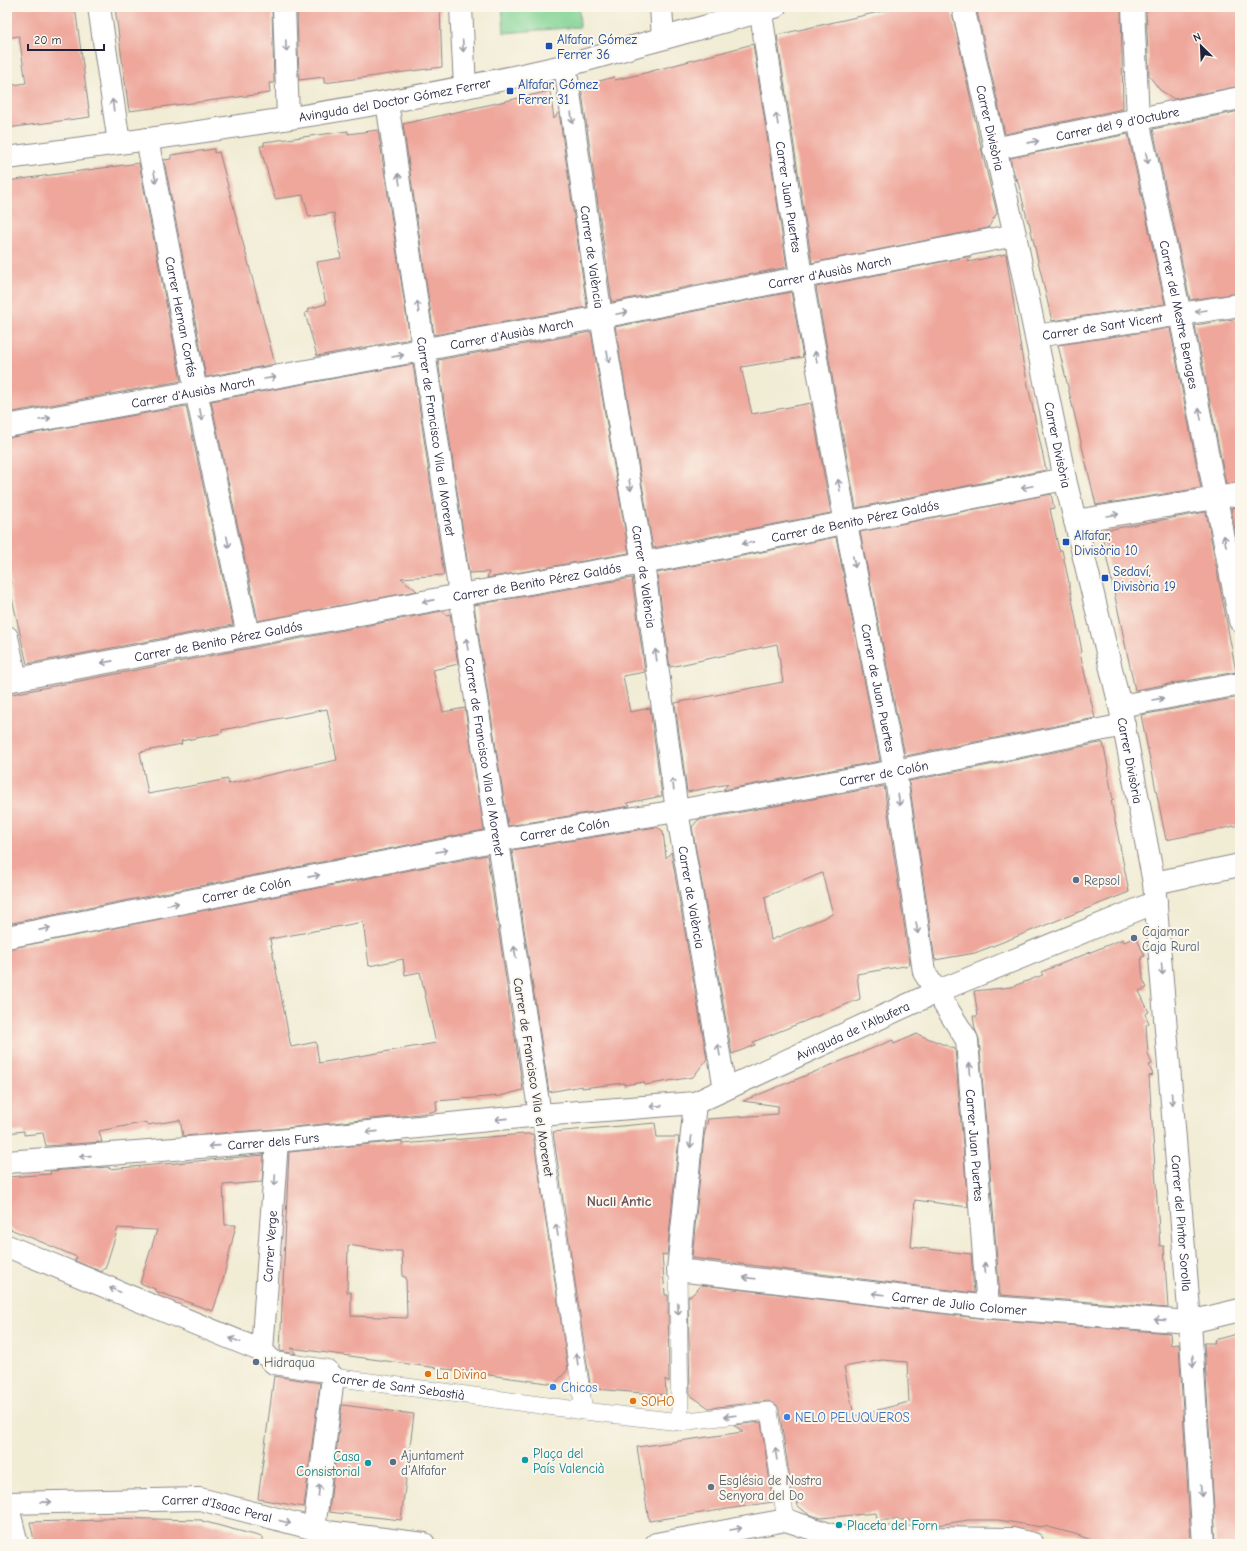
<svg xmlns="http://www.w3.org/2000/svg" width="1247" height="1551" font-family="'Comic Neue',sans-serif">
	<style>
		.green { fill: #82d394; stroke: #527a68 }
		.building { fill: #efa79c; fill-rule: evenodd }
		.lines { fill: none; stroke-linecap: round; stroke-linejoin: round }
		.pedestrian-casing { stroke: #8a8788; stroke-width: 18 }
		.minor-casing { stroke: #8a8788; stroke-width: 24 }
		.tertiary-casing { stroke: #8a8788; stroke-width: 24 }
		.pedestrian { stroke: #fff; stroke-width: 17 }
		.minor { stroke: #fff; stroke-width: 22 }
		.tertiary { stroke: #fff; stroke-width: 22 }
		.oneway { stroke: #9c9ca7 }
		.transit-dot { fill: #1a4fb4; stroke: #fbf7ec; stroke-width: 1.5 }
		.service-dot { fill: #5c6f8a; stroke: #fbf7ec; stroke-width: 1.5 }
		.food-dot { fill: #e8710a; stroke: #fbf7ec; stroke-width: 1.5 }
		.shop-dot { fill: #3f7fe0; stroke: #fbf7ec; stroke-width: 1.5 }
		.culture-dot { fill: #0f9aa8; stroke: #fbf7ec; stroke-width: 1.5 }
		.worship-dot { fill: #6b7280; stroke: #fbf7ec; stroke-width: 1.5 }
		.labels { text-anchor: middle; stroke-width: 4; stroke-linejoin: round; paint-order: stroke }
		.transit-label { font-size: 13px; fill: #164399; stroke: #fbf7ec; text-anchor: start }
		.street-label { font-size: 13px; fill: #22223b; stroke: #fbf7ec }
		.service-label { font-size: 13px; fill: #4e5e75; stroke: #fbf7ec; text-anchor: start }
		.food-label { font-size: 13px; fill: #c56008; stroke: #fbf7ec; text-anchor: start }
		.shop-label { font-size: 13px; fill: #366cbe; stroke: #fbf7ec; text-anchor: start }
		.culture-label { font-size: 13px; fill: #0d838f; stroke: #fbf7ec; text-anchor: start }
		.worship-label { font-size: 13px; fill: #5b616d; stroke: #fbf7ec; text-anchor: start }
		.neighbourhood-label { font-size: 14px; font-weight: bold; fill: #6a515d; stroke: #fbf7ec }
	</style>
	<rect width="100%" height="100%" fill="#fbf7ec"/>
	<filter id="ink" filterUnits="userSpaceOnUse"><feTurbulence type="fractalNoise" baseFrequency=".025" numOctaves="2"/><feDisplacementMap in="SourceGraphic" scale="8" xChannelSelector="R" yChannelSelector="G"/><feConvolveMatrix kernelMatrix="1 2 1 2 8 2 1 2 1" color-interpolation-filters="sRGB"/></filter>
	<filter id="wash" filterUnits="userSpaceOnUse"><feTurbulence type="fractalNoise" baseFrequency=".012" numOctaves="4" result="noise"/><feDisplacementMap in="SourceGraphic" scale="16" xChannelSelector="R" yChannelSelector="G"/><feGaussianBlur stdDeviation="0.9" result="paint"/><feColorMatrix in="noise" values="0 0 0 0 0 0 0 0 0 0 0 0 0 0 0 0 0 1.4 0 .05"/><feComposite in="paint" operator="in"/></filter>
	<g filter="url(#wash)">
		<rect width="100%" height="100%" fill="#f1ecd4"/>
		<!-- green -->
		<polygon class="green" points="502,7 579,7 580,27 504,33"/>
		<g id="blocks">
			<!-- building -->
			<g class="building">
				<polygon points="7,7 75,7 90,117 7,128 7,86 26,83 19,36 7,38"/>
				<polygon points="115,7 272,7 274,83 269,83 270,93 129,111"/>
				<polygon points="297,7 440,7 442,67 324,83 324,77 299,80"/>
				<polygon points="901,7 951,7 982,152 997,213 988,228 812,263 777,35"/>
				<polygon points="976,7 1121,7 1123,109 1005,134"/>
				<polygon points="1146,7 1235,7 1235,9 1240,9 1240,86 1174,99 1160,90 1149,76"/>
				<polygon points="753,44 787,267 612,302 581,86 614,77 615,80 641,74"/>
				<polygon points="550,91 554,119 559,112 587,307 434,335 403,124"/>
				<polygon points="1240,111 1240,293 1190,300 1153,129"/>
				<polygon points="378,130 410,339 317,356 305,313 309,312 308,309 326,304 317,262 341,258 334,213 309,217 303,195 275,199 260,146 264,146 264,142 348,131 348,134"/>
				<polygon points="1128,134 1165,304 1052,321 1029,222 1028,222 1017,178 1016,181 1010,158"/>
				<polygon points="214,149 214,153 219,152 275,364 206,377 164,160 171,159 171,155"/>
				<polygon points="139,163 181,381 7,413 7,181"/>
				<polygon points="1006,254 1023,362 1046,470 856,508 816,287 971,256 968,262"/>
				<polygon points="791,292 803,357 741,367 752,414 811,403 831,513 653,548 615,327"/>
				<polygon points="1240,318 1240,482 1226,484 1195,325"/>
				<polygon points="1170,328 1201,488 1096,505 1058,345"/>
				<polygon points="591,332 629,553 487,578 489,572 469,573 438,360"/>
				<polygon points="413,364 444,575 401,578 417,591 258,621 211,401"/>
				<polygon points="186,406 233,625 27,664 9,585 11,585 7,565 7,438"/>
				<polygon points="1051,494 1054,508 1050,509 1059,550 1062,550 1068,578 1082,652 1080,653 1095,718 905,756 860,532"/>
				<polygon points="1240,507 1240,556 1231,508"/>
				<polygon points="1206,512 1236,672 1135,690 1101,531"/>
				<polygon points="836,537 880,761 723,790 728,784 687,792 675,703 783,682 777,644 670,667 657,573"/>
				<polygon points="632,578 645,672 623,676 630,712 650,708 662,796 627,803 630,806 508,826 474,605"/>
				<path d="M442 611 447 615 450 614 458 664 433 670 443 712 465 708 484 830 7 924V695ZM327 709 337 760 228 784V779L148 794 140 752 182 744 181 741 222 733V730Z"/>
				<polygon points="1240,697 1240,825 1166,840 1141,715"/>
				<polygon points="1100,743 1103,743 1109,772 1108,773 1113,800 1111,800 1129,892 975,953 935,960 909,781"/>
				<path d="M884 786 910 965 857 974 860 999 753 1042 755 1045 732 1054 692 827 698 820ZM822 873 833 914 771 940 765 897Z"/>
				<polygon points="657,827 663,831 666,858 671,852 707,1059 693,1077 645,1085 644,1082 624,1085 624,1083 582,1088 582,1086 549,1092 512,850"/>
				<path d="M487 855 523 1090 500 1096 436 1101 437 1111 419 1114 276 1129 183 1136 180 1120 147 1125V1122L99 1131 102 1142 46 1146 43 1133 24 1135V1131L7 1133V949ZM363 922 369 966 403 959 405 975 420 972 436 1043 319 1063 316 1042 291 1047 270 939Z"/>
				<polygon points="1136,937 1145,956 1141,957 1143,979 1147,988 1139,991 1149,1012 1145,1014 1149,1023 1146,1025 1148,1054 1152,1064 1149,1065 1153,1075 1149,1076 1160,1246 1164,1246 1168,1308 1000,1295 979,1039 975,1029 973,1016 978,1016 974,991 1011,987 1043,975 1041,972 1123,939 1124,942"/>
				<polygon points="917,1034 955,1049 968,1207 915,1200 911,1247 971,1254 974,1293 692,1258 704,1136 708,1119 778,1114 778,1106 743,1101 893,1040 894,1044"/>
				<polygon points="655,1123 657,1137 679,1137 667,1255 662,1254 665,1295 668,1295 669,1382 665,1379 666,1395 596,1389 590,1384 553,1132"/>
				<path d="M525 1134H533L568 1369 555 1384 291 1348 296 1354 280 1351 289 1152 402 1141V1144ZM348 1245 387 1251H402L403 1277H406L407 1318 351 1316V1292H347Z"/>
				<polygon points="264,1155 262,1182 223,1185 225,1225 236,1225 223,1280 213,1311 155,1291 155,1289 140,1283 157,1230 118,1228 105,1269 103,1269 102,1272 75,1261 77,1257 8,1228 7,1177 51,1174 50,1171 109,1167 109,1169"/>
				<path d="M702 1285 987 1319 1170 1333 1171 1345 1179 1344 1191 1544H1102L1075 1534 1044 1526 1041 1527 998 1520H968L931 1526 915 1525 914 1520H877L876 1513 821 1518 808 1514 798 1506 796 1498 793 1499 779 1409 777 1405 768 1401 709 1408 690 1395 688 1296H691ZM882 1360 907 1362 909 1402 854 1416 844 1367Z"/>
				<polygon points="1240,1333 1240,1544 1216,1544 1204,1343 1215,1343 1214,1340"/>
				<polygon points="274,1376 320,1383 304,1507 258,1499"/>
				<polygon points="342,1405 414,1414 401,1520 329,1512"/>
				<polygon points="761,1422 773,1502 649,1521 637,1447 743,1432 734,1425"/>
				<polygon points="102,1518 202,1520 202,1521 262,1537 262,1544 35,1544 30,1522 102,1520"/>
			</g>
		</g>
	</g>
	<g filter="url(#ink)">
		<use href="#blocks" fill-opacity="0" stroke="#8a8788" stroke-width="1"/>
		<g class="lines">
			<defs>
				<g id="pedestrian">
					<polyline points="540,1115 584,1411"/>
					<polyline points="678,1270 680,1422"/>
					<path id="s1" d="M333 1377 584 1411 680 1422 769 1411 786 1520"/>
				</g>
				<g id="minor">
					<polyline points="99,7 119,143"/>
					<polyline points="284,7 288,117"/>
					<polyline points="461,7 465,87"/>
					<polyline points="661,7 663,38"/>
					<path id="s2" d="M760 7 801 276 846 524 895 771 924 972 967 1040 988 1307"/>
					<path id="s3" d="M963 7 1015 235 1065 479 1120 706 1154 883 1190 1322 1204 1544"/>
					<path id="s4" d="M1133 7 1138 120 1180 314 1240 621"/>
					<path id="s5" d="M565 65 601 317 643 563 677 811 725 1089"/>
					<path id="s6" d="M387 102 460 595 540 1115"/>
					<path id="s7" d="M147 139 196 391 248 635"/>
					<path id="s8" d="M994 149 1240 98"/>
					<path id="s9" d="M1036 336 1240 305"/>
					<path id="s10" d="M7 426 601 317 1015 235"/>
					<polyline points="1075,521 1240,494"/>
					<polyline points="7,637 16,679"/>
					<path id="s11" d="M7 681 460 595 643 563 1065 479"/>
					<polyline points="1120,706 1240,684"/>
					<path id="s12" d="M7 937 497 840 677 811 895 771 1124 725"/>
					<path id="s13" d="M695 1103 678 1270 988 1307 1190 1322 1240 1310"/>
					<path id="s14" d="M7 1162 277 1141 540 1115 695 1103 936 992 1156 902"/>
					<polyline points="7,1246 262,1351 274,1363 327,1371 333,1377 314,1529"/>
					<path id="s15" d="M262 1351 277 1141"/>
					<path id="s16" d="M7 1503 200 1499 327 1532 424 1544"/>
					<polyline points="656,1544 786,1520 837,1537 1012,1539 1033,1544"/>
				</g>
				<g id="tertiary">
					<path id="s17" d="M7 158C193 134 380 108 563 66 592 59 621 50 650 42 692 30 734 19 775 7"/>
					<polyline points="1154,883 1240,865"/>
					<polyline points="7,1503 17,1544"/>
				</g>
			</defs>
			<!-- pedestrian casing -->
			<use href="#pedestrian" class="pedestrian-casing"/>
			<!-- minor casing -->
			<use href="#minor" class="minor-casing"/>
			<!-- tertiary casing -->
			<use href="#tertiary" class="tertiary-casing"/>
			<!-- pedestrian -->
			<use href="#pedestrian" class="pedestrian"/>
			<!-- minor -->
			<use href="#minor" class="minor"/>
			<!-- tertiary -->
			<use href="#tertiary" class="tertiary"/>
		</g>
		<!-- one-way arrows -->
		<defs><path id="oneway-shaft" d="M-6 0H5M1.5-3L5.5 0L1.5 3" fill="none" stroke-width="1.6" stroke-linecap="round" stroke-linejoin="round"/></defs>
		<g class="oneway">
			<use href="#oneway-shaft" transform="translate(286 46) rotate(88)"/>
			<use href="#oneway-shaft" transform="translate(463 46) rotate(87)"/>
			<use href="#oneway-shaft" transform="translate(113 105) rotate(-98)"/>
			<use href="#oneway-shaft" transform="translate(572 118) rotate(82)"/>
			<use href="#oneway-shaft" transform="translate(777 119) rotate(-99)"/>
			<use href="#oneway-shaft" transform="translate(1033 142) rotate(-11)"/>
			<use href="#oneway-shaft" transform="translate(1147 158) rotate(78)"/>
			<use href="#oneway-shaft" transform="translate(155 177) rotate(79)"/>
			<use href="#oneway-shaft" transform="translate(399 179) rotate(-98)"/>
			<use href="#oneway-shaft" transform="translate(418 307) rotate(-98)"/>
			<use href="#oneway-shaft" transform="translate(1201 311) rotate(171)"/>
			<use href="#oneway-shaft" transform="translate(622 313) rotate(-12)"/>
			<use href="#oneway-shaft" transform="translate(398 356) rotate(-10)"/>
			<use href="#oneway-shaft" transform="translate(608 357) rotate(80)"/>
			<use href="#oneway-shaft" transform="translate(816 357) rotate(-100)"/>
			<use href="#oneway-shaft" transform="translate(270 378) rotate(-10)"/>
			<use href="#oneway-shaft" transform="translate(1200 414) rotate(-101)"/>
			<use href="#oneway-shaft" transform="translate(201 415) rotate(78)"/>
			<use href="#oneway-shaft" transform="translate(45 419) rotate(-10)"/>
			<use href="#oneway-shaft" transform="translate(630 485) rotate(80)"/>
			<use href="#oneway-shaft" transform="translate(839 485) rotate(-100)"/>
			<use href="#oneway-shaft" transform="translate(1027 487) rotate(168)"/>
			<use href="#oneway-shaft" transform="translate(1113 515) rotate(-9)"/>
			<use href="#oneway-shaft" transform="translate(1225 541) rotate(-101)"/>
			<use href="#oneway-shaft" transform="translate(228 542) rotate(78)"/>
			<use href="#oneway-shaft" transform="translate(748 543) rotate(169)"/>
			<use href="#oneway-shaft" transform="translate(854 562) rotate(79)"/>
			<use href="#oneway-shaft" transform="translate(428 601) rotate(169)"/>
			<use href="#oneway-shaft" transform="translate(467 644) rotate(-99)"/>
			<use href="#oneway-shaft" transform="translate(656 655) rotate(-98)"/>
			<use href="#oneway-shaft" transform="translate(107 662) rotate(169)"/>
			<use href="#oneway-shaft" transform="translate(1158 699) rotate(-10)"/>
			<use href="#oneway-shaft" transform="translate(673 784) rotate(-98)"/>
			<use href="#oneway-shaft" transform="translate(899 800) rotate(82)"/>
			<use href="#oneway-shaft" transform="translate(442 851) rotate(-11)"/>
			<use href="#oneway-shaft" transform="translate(314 876) rotate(-11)"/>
			<use href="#oneway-shaft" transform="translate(173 904) rotate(-11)"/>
			<use href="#oneway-shaft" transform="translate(917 928) rotate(81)"/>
			<use href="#oneway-shaft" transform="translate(45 929) rotate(-11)"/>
			<use href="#oneway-shaft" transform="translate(515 952) rotate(-99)"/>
			<use href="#oneway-shaft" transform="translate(1162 969) rotate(85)"/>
			<use href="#oneway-shaft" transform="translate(719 1050) rotate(-100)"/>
			<use href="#oneway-shaft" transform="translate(970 1069) rotate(-94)"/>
			<use href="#oneway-shaft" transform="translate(1172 1099) rotate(85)"/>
			<use href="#oneway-shaft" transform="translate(656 1106) rotate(176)"/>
			<use href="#oneway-shaft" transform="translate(501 1119) rotate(174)"/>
			<use href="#oneway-shaft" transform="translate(372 1132) rotate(174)"/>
			<use href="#oneway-shaft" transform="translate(691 1142) rotate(96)"/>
			<use href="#oneway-shaft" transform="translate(214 1146) rotate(176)"/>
			<use href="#oneway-shaft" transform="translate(85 1156) rotate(176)"/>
			<use href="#oneway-shaft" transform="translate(275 1180) rotate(94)"/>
			<use href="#oneway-shaft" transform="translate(557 1230) rotate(-99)"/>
			<use href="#oneway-shaft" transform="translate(985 1268) rotate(-94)"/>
			<use href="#oneway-shaft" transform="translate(749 1278) rotate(-173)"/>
			<use href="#oneway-shaft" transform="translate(115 1290) rotate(-158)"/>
			<use href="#oneway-shaft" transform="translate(878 1294) rotate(-173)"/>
			<use href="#oneway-shaft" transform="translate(678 1309) rotate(89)"/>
			<use href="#oneway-shaft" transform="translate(1160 1320) rotate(-176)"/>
			<use href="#oneway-shaft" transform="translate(235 1340) rotate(-158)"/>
			<use href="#oneway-shaft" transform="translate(577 1359) rotate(-99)"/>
			<use href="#oneway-shaft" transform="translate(1193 1361) rotate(86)"/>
			<use href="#oneway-shaft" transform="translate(730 1416) rotate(173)"/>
			<use href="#oneway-shaft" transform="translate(776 1454) rotate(-99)"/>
			<use href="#oneway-shaft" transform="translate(319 1490) rotate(-83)"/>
			<use href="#oneway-shaft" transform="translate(1201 1491) rotate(86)"/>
			<use href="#oneway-shaft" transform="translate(46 1502) rotate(-1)"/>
			<use href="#oneway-shaft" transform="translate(285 1522) rotate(15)"/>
			<use href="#oneway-shaft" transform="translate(736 1529) rotate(-10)"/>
		</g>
	</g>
	<!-- markers -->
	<g class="transit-dot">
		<rect x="545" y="42" width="8" height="8" rx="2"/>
		<rect x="506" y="87" width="8" height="8" rx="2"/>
		<rect x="1062" y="538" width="8" height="8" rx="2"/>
		<rect x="1101" y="574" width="8" height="8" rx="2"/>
	</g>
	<g class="service-dot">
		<circle cx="1076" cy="880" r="4"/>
		<circle cx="1134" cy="938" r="4"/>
		<circle cx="256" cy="1362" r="4"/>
		<circle cx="393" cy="1462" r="4"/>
	</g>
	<g class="food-dot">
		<circle cx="428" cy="1374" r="4"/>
		<circle cx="633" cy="1401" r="4"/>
	</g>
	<g class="shop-dot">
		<circle cx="553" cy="1387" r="4"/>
		<circle cx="787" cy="1417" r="4"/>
	</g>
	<g class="culture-dot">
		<circle cx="525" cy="1460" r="4"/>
		<circle cx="368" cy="1463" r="4"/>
		<circle cx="839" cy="1525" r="4"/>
	</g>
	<circle class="worship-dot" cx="711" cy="1487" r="4"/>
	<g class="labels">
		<!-- transit labels -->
		<g class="transit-label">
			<text x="557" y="44">Alfafar, Gómez<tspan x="557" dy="15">Ferrer 36</tspan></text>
			<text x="518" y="89">Alfafar, Gómez<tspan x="518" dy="15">Ferrer 31</tspan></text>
			<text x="1074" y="540">Alfafar,<tspan x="1074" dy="15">Divisòria 10</tspan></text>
			<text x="1113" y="576">Sedaví,<tspan x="1113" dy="15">Divisòria 19</tspan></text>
		</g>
		<!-- street labels -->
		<g class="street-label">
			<text dy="5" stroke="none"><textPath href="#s17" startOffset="392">Avinguda del Doctor Gómez Ferrer</textPath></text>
			<text dy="5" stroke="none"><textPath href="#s8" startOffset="126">Carrer del 9 d'Octubre</textPath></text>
			<text dy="5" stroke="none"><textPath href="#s3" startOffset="124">Carrer Divisòria</textPath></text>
			<text dy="5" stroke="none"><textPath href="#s2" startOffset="192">Carrer Juan Puertes</textPath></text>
			<text dy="5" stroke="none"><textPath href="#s5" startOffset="194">Carrer de València</textPath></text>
			<text dy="5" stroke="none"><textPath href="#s10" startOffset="837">Carrer d'Ausiàs March</textPath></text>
			<text dy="5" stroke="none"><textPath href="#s4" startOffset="312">Carrer del Mestre Benages</textPath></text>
			<text dy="5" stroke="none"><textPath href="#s7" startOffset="181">Carrer Hernan Cortés</textPath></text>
			<text dy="5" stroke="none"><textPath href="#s9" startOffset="67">Carrer de Sant Vicent</textPath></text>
			<text dy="5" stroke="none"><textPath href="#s10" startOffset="513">Carrer d'Ausiàs March</textPath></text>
			<text dy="5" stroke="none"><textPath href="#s10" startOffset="189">Carrer d'Ausiàs March</textPath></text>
			<text dy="5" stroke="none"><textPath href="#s6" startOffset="338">Carrer de Francisco Vila el Morenet</textPath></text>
			<text dy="5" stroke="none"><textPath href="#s3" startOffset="448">Carrer Divisòria</textPath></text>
			<text dy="5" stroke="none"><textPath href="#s11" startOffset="863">Carrer de Benito Pérez Galdós</textPath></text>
			<text dy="5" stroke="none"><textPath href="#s5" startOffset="518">Carrer de València</textPath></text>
			<text dy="5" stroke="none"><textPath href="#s11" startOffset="539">Carrer de Benito Pérez Galdós</textPath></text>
			<text dy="5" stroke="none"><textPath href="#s11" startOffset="215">Carrer de Benito Pérez Galdós</textPath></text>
			<text dy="5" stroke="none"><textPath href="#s2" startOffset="691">Carrer de Juan Puertes</textPath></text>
			<text dy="5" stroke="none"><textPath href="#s6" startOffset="662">Carrer de Francisco Vila el Morenet</textPath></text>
			<text dy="5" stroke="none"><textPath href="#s3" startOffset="772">Carrer Divisòria</textPath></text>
			<text dy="5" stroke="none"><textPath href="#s12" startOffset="892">Carrer de Colón</textPath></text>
			<text dy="5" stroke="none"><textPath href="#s12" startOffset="568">Carrer de Colón</textPath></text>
			<text dy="5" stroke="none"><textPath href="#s12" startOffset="244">Carrer de Colón</textPath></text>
			<text dy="5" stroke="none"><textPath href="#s5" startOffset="842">Carrer de València</textPath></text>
			<text dy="5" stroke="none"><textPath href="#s14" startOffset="864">Avinguda de l'Albufera</textPath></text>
			<text transform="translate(534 1077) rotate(81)" y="5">Carrer de Francisco Vila el Morenet</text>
			<text dy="5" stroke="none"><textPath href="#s14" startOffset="267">Carrer dels Furs</textPath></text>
			<text dy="5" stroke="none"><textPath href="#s2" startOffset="1165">Carrer Juan Puertes</textPath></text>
			<text dy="5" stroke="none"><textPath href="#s3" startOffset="1238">Carrer del Pintor Sorolla</textPath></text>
			<text dy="5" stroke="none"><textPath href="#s15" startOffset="105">Carrer Verge</textPath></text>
			<text dy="5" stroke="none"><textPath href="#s13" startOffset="451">Carrer de Julio Colomer</textPath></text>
			<text dy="5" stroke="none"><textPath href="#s1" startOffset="66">Carrer de Sant Sebastià</textPath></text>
			<text dy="5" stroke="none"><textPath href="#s16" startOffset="211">Carrer d'Isaac Peral</textPath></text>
		</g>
		<!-- service labels -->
		<g class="service-label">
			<text x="1084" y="885">Repsol</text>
			<text x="1142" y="936">Cajamar<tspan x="1142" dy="15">Caja Rural</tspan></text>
			<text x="264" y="1367">Hidraqua</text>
			<text x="401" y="1460">Ajuntament<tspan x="401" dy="15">d'Alfafar</tspan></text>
		</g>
		<!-- food labels -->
		<g class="food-label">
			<text x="436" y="1379">La Divina</text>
			<text x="641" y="1406">SOHO</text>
		</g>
		<!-- shop labels -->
		<g class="shop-label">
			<text x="561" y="1392">Chicos</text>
			<text x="795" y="1422">NELO PELUQUEROS</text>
		</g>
		<!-- culture labels -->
		<g class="culture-label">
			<text x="533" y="1458">Plaça del<tspan x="533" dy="15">País Valencià</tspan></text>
			<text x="360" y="1461" text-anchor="end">Casa<tspan x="360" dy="15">Consistorial</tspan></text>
			<text x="847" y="1530">Placeta del Forn</text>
		</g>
		<!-- worship labels -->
		<g class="worship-label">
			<text x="719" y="1485">Església de Nostra<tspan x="719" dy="15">Senyora del Do</tspan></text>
		</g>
		<!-- neighbourhood labels -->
		<g class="neighbourhood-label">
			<text x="619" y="1206">Nucli Antic</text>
		</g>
	</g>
	<!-- margin -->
	<rect width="1247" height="1551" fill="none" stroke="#fbf7ec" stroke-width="24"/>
	<!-- north arrow -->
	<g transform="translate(1201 46) rotate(336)" stroke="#fbf7ec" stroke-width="3" paint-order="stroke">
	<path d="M0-3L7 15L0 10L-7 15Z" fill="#22223b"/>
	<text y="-6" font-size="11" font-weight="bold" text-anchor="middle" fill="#22223b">N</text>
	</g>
	<!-- scale -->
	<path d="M28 44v6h76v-6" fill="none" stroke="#22223b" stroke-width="2"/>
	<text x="34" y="44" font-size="12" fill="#22223b" stroke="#fbf7ec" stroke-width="3" paint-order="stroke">20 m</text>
</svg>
